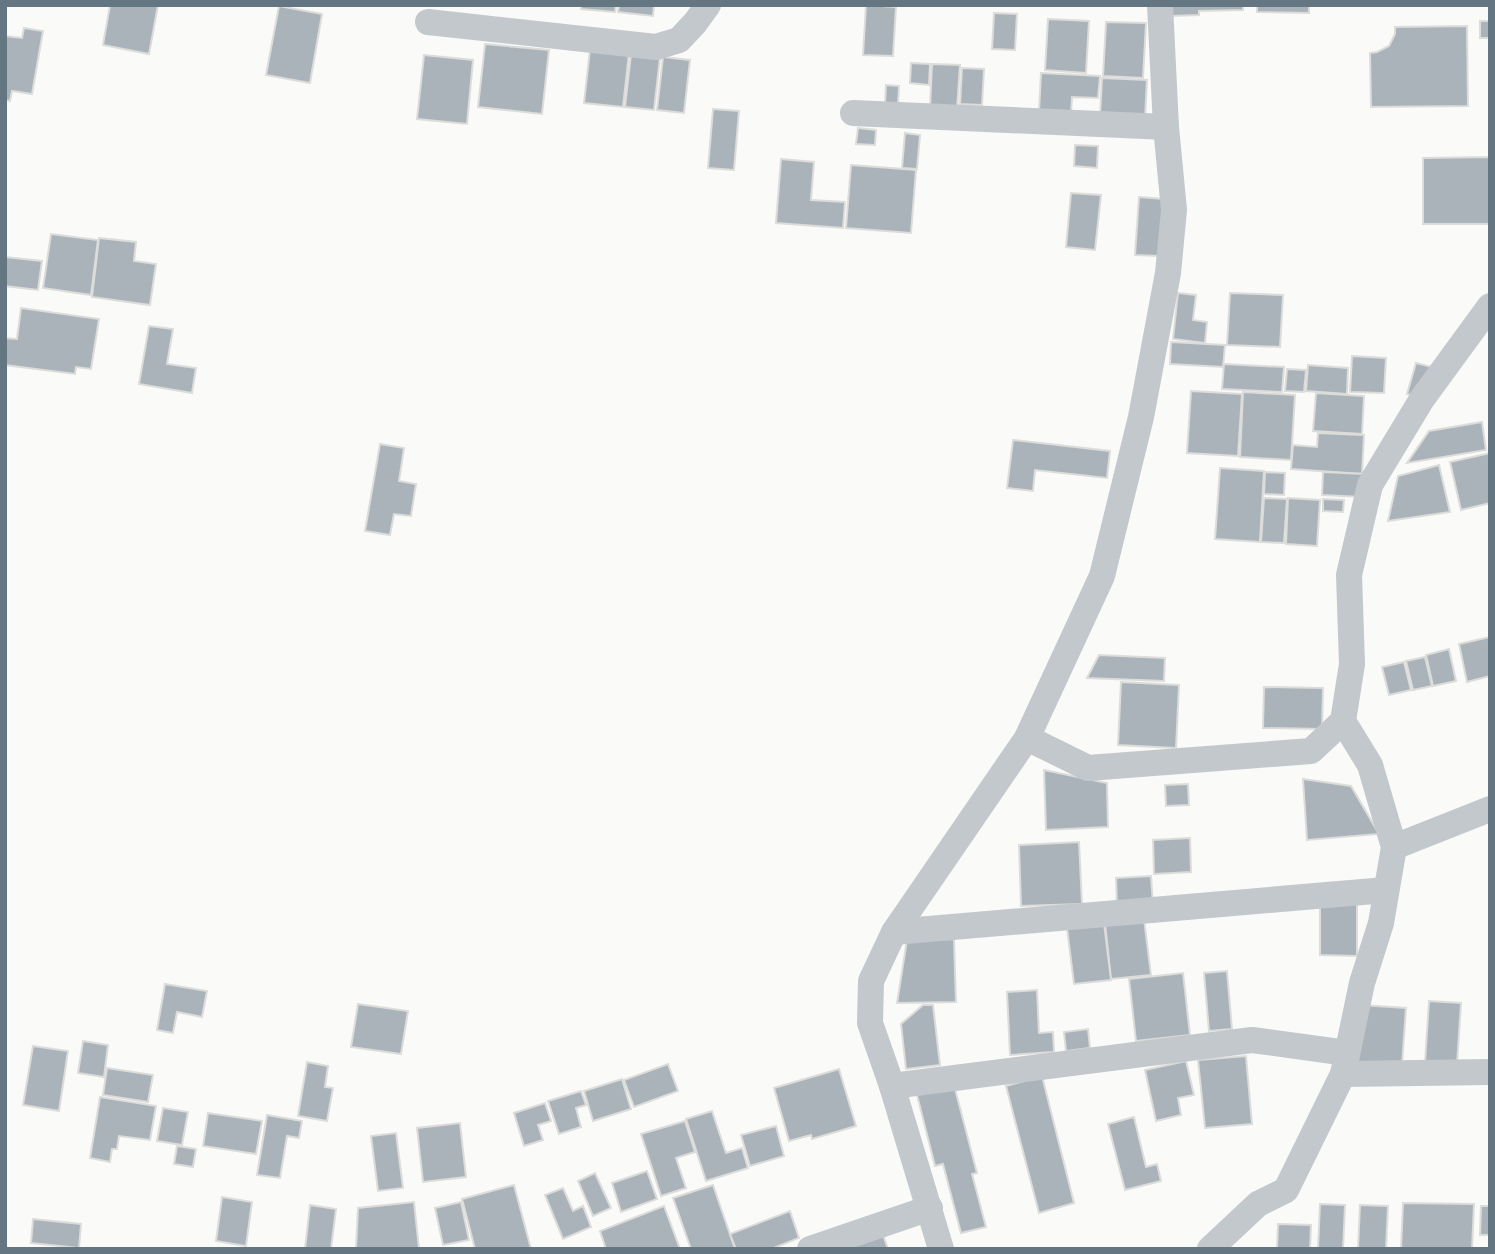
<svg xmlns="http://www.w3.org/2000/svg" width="1495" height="1254" font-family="Inter,sans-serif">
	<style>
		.building { fill: #aab3b9; stroke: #dcdcda; stroke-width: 2 }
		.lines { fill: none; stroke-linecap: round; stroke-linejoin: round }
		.street { stroke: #c3c8cc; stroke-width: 26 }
	</style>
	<rect width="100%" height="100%" fill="#fafaf8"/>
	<!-- building -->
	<g class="building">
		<polygon points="110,5 158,5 149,54 103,45"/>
		<polygon points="582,5 616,5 615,12 581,9"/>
		<polygon points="619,5 654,5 653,16 618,12"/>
		<polygon points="866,5 896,7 893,56 863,55"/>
		<polygon points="1170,5 1243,5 1243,10 1199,11 1199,15 1170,16"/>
		<polygon points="1257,5 1309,5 1309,13 1257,12"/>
		<polygon points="279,6 322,14 310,83 266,75"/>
		<polygon points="994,13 1017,14 1015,50 992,49"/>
		<polygon points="1048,19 1089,21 1086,73 1045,70"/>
		<rect x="1480" y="21" width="10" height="17"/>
		<polygon points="1106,22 1146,23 1143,78 1103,76"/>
		<polygon points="1467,26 1468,106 1371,107 1370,53 1377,52 1389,46 1395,34 1395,27"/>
		<polygon points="24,28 43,31 32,94 12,91 10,101 5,100 5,36 22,38"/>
		<polygon points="485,44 549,50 542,114 478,107"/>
		<polygon points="590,49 629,53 623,107 584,103"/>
		<polygon points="631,54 660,57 654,110 625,107"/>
		<polygon points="424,55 473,60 467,124 417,119"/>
		<polygon points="663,57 690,60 684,113 657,110"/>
		<polygon points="911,63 930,64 929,85 910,83"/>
		<polygon points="932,64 960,65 957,109 930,108"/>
		<polygon points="962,68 984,69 982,105 960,104"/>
		<polygon points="1041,73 1100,76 1098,98 1072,97 1071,114 1039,112"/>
		<polygon points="1102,78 1147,80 1145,119 1100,116"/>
		<polygon points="886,85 899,86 898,105 885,104"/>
		<polygon points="713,109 739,111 734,170 708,168"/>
		<polygon points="858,128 876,130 875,145 856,144"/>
		<polygon points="905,133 920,135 917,169 902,168"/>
		<polygon points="1075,145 1098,146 1097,168 1074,166"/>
		<polygon points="1490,157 1490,224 1423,224 1423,158"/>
		<polygon points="781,159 814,162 811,200 845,202 843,228 776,223"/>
		<polygon points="851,165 916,170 911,233 846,228"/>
		<polygon points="1071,193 1101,195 1095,250 1066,247"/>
		<polygon points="1139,197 1164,199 1160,256 1135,255"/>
		<polygon points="51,234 98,240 91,295 43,288"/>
		<polygon points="99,238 136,242 134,261 156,264 150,305 92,297"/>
		<polygon points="5,257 42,261 38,290 5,286"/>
		<polygon points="1178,293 1196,295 1193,320 1207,322 1205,343 1173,339"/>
		<polygon points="1230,293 1283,295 1280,347 1227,345"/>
		<polygon points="21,308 99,319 91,369 76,367 75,374 5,365 5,338 17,339"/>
		<polygon points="149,326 173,329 167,364 196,368 192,393 139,384"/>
		<polygon points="1171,342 1225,345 1223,367 1170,364"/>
		<polygon points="1352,356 1386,358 1384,393 1350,392"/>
		<polygon points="1416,363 1436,368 1415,396 1407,394"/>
		<polygon points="1224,364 1284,367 1282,392 1222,389"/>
		<polygon points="1308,365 1348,368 1347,394 1306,391"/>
		<polygon points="1287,369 1306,370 1304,392 1285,391"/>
		<polygon points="1191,391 1242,394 1238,456 1187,453"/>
		<polygon points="1243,392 1295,395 1291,460 1240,457"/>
		<polygon points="1316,393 1364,396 1362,434 1313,431"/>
		<polygon points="1482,422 1486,450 1407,463 1429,431"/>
		<polygon points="1318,433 1364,435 1362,474 1291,469 1293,445 1317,447"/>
		<polygon points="1013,440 1110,451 1107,478 1035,470 1033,491 1007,488"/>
		<polygon points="380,444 404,448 399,481 416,484 411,516 394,514 390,535 365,531"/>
		<polygon points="1490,453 1490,503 1461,510 1450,462"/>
		<polygon points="1439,465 1450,512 1388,521 1398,476"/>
		<polygon points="1220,468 1264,471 1260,542 1215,539"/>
		<polygon points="1265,472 1285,473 1284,495 1264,494"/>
		<polygon points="1323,472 1365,474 1363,497 1322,495"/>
		<polygon points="1264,498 1287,499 1284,543 1261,542"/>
		<polygon points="1288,498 1320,500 1317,546 1286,544"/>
		<polygon points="1323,499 1344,500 1343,512 1323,511"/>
		<polygon points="1490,637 1490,676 1467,682 1459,644"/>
		<polygon points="1449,649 1456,681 1433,686 1426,655"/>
		<polygon points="1099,655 1165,658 1164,681 1087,678"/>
		<polygon points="1425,657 1432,686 1413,690 1406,661"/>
		<polygon points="1404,662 1411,690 1389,695 1382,667"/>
		<polygon points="1121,682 1179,685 1176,748 1118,745"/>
		<polygon points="1264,687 1323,688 1322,729 1263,728"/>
		<polygon points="1044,770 1107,783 1108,827 1046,830"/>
		<polygon points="1303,779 1351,786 1379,834 1307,840"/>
		<polygon points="1188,784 1189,805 1166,806 1165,785"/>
		<polygon points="1190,838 1191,872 1154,874 1153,840"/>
		<polygon points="1079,842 1082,904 1021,906 1019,845"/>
		<polygon points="1151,876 1153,905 1117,907 1116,878"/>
		<polygon points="1320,901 1357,901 1357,956 1320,955"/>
		<polygon points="1144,919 1151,975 1111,979 1105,923"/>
		<polygon points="1104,923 1111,980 1074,984 1067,928"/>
		<polygon points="954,939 956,1002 897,1003 907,940"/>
		<polygon points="1227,971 1232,1029 1209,1031 1204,973"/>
		<polygon points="1183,973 1190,1035 1136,1041 1129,979"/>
		<polygon points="165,984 207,991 202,1017 177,1012 173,1033 157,1030"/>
		<polygon points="1037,990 1039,1033 1053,1032 1054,1052 1010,1055 1007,992"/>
		<polygon points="1429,1001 1461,1003 1457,1064 1425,1062"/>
		<polygon points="358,1004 408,1011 401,1054 351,1047"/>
		<polygon points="923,1005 933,1005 940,1065 906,1069 901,1024"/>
		<polygon points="1361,1005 1406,1008 1402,1065 1357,1063"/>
		<polygon points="1088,1029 1090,1048 1066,1051 1064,1032"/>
		<polygon points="83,1041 108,1045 104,1077 78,1073"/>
		<polygon points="33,1046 68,1051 59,1111 23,1105"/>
		<polygon points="1246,1056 1252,1124 1205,1128 1198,1060"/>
		<polygon points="1186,1061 1194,1095 1178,1098 1181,1115 1156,1121 1145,1070"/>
		<polygon points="307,1062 328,1066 325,1087 333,1088 327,1121 298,1116"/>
		<polygon points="668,1064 678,1091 634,1107 624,1080"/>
		<polygon points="107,1068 153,1075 148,1102 103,1095"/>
		<polygon points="839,1069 856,1126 812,1139 811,1135 789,1141 774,1088"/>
		<polygon points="1042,1076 1074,1203 1039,1213 1006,1086"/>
		<polygon points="622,1079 631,1109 593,1121 584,1091"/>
		<polygon points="954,1085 977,1173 972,1174 986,1227 961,1233 943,1164 935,1166 917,1095"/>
		<polygon points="581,1091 586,1105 576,1108 581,1127 559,1134 548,1101"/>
		<polygon points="100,1097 156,1106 150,1140 119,1136 117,1149 112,1149 110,1162 90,1158"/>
		<polygon points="545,1103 551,1121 538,1125 543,1140 524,1146 514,1113"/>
		<polygon points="163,1108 188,1112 182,1145 157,1141"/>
		<polygon points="712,1111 726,1153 742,1148 748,1168 706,1181 686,1119"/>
		<polygon points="208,1113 262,1121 256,1154 203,1146"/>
		<polygon points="267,1115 302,1121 299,1138 287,1136 280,1178 257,1175"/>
		<polygon points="1134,1117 1146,1167 1157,1164 1161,1181 1125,1190 1108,1124"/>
		<polygon points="685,1121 695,1152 676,1158 686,1188 661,1196 641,1134"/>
		<polygon points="460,1123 466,1177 423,1182 417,1128"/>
		<polygon points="776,1126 784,1156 750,1166 741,1135"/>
		<polygon points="396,1133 403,1188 378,1191 371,1136"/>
		<polygon points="177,1146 196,1149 193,1167 174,1164"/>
		<polygon points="647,1171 657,1199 621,1212 612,1183"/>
		<polygon points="595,1173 611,1208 593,1216 578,1181"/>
		<polygon points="514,1185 531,1249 475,1249 462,1199"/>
		<polygon points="713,1185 735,1249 691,1249 673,1198"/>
		<polygon points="563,1188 573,1211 583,1206 591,1227 563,1239 545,1195"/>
		<polygon points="222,1197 252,1202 246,1246 216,1241"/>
		<polygon points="414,1202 419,1249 356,1249 358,1208"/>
		<polygon points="461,1202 469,1240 443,1245 435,1208"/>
		<polygon points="1403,1203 1474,1204 1472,1249 1401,1249"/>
		<polygon points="1320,1204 1345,1205 1343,1249 1318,1249"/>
		<polygon points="310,1205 336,1209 331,1249 305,1249"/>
		<polygon points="1360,1205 1388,1206 1386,1249 1358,1249"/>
		<polygon points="664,1206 680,1249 606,1249 600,1231"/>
		<polygon points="1481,1206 1490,1206 1490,1235 1480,1235"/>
		<polygon points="790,1211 799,1238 771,1249 736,1249 730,1234"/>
		<polygon points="33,1219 81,1224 79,1248 31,1243"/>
		<polygon points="1278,1224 1311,1225 1310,1249 1277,1249"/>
		<polygon points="882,1232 888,1249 835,1249"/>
	</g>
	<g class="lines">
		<!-- street -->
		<g class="street">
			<polyline points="428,22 656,47 679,40 695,23 708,5"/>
			<polyline points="853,113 1166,127"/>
			<polyline points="1027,738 1088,768 1311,751 1343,721 1352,664 1349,575 1370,485 1422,399 1490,306"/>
			<polyline points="1394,847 1490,809"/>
			<polyline points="894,932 1386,890"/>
			<polyline points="1343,1074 1490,1072"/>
			<polyline points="892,1086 1252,1040 1347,1053"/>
			<polyline points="810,1249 930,1208"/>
			<polyline points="941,1249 892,1086 870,1023 871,981 894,932 1027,738 1102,576 1141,417 1168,273 1174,210 1166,127 1160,5"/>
			<polyline points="1210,1249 1258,1204 1286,1190 1343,1074 1362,983 1381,923 1394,847 1370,765 1343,721"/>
		</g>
	</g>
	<!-- border -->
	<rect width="1495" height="1254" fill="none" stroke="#657683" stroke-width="14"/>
</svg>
